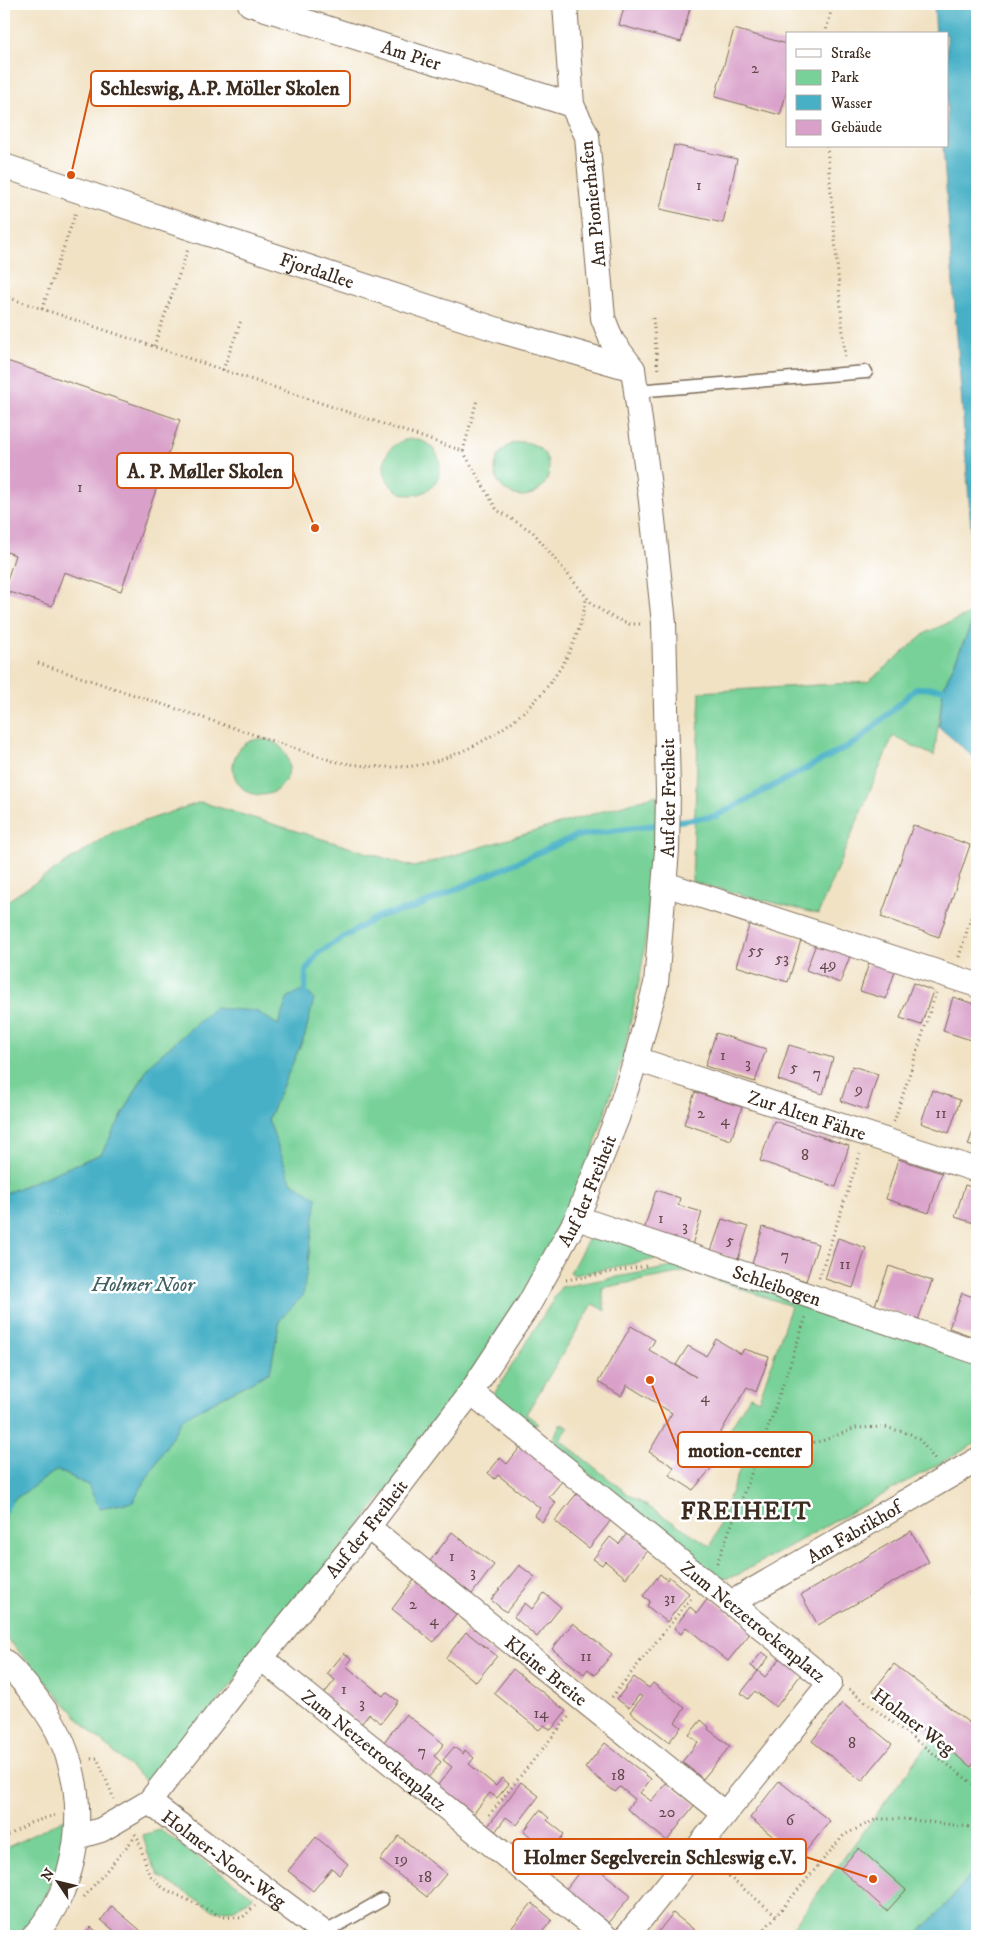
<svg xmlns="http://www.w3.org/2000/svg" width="981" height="1940" font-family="'IM FELL DW Pica',serif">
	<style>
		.green { fill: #77d198; stroke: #597e5b }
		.water { fill: #47b0c6; stroke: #416d72 }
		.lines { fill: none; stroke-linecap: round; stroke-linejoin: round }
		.stream { stroke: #47b0c6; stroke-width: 6 }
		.building { fill: #d9a0c9 }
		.service-casing { stroke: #7b6a58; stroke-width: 15 }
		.minor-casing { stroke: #7b6a58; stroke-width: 26 }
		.path { stroke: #7b6a58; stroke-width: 3; stroke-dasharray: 1 4; stroke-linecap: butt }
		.service { stroke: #fff; stroke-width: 12 }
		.minor { stroke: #fff; stroke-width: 24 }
		.labels { text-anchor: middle; stroke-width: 5; stroke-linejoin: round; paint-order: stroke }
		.number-label { font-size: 16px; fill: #624849 }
		.street-label { font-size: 19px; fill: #3b2a1e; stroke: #fff }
		.water-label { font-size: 20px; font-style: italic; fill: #406061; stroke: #fff }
		.district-label { font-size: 24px; font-weight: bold; letter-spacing: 1px; fill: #3b2a1e; stroke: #fff }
		.leader { fill: none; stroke: #d7540e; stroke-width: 2 }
		.callout-dot { fill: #d7540e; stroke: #fff; stroke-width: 2 }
		.callout { fill: #fff; stroke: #d7540e; stroke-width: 2 }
		.callout-label { font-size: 20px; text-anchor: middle; font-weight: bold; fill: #3b2a1e }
	</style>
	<rect width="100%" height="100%" fill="#fff"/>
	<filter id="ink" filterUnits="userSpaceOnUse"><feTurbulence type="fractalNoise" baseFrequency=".02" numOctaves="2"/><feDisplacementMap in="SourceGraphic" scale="10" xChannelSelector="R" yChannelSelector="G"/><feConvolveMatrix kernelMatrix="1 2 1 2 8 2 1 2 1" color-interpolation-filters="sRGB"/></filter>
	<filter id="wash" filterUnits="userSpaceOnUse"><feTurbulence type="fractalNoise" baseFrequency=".0096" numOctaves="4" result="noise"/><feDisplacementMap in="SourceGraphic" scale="20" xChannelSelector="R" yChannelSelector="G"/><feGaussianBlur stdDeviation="1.12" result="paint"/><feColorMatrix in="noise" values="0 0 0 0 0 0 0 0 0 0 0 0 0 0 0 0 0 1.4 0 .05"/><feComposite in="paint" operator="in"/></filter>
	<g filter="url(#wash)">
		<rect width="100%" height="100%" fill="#f1e2c4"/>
		<!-- green -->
		<g class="green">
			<circle cx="412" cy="467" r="28"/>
			<circle cx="522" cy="469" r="27"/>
			<polygon points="977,611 943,689 934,756 893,736 818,914 692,882 700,692 868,682 927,632"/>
			<circle cx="261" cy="767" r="28"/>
			<polygon points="657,795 654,876 641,972 623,1057 587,1169 548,1257 463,1395 151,1786 89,1730 4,1635 4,1501 9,1503 57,1470 88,1485 132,1502 183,1418 270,1372 280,1319 303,1296 291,1182 268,1119 305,1035 288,997 278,1025 256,1011 150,1064 101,1154 4,1194 4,903 115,831 201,802 414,867"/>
			<polygon points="592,1232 657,1254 657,1259 574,1275 570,1272 572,1269"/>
			<polygon points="689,1264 977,1361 977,1443 737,1575 724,1578 718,1577 554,1446 553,1440 560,1425 563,1424 569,1427 560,1440 628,1494 711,1546 740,1469 715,1453 750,1396 759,1400 791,1306 689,1271 602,1288 605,1311 593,1304 526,1414 539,1424 532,1427 494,1394 561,1287"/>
			<polygon points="932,1739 977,1764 977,1867 944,1907 916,1936 786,1936"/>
			<polygon points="65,1819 64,1846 38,1917 16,1936 4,1936 4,1849"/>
			<polygon points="160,1830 253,1896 235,1909 215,1911 159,1876 148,1854 143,1835"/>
		</g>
		<!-- water -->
		<g class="water">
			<polygon points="934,4 977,4 977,609 943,146 947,146 947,34 936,34"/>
			<polygon points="977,612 977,760 939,727 943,689"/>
			<polygon points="305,989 314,999 305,1035 268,1119 291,1181 317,1198 303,1296 280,1319 270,1372 183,1418 133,1502 99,1508 88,1485 57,1470 9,1503 4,1501 4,1194 101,1154 150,1064 214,1008 256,1011 278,1025 288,997"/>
			<polygon points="977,1867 977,1936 916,1936 944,1907"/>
		</g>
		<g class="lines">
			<!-- stream -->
			<g class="stream">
				<polyline points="672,822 716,816 858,741 917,688 943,689"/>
				<polyline points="305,989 306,971 318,953 379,916 414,908 576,836 662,824"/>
				<polyline points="4,1511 9,1503"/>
			</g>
		</g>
		<g id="blocks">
			<!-- building -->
			<g class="building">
				<polygon points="625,4 691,4 681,42 619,25"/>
				<polygon points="734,29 787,44 787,91 780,115 715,97"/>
				<polygon points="674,145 737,159 723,223 660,209"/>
				<polygon points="4,360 180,420 121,591 64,572 52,606 4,590 15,555 4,551"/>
				<polygon points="913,825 970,845 939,937 881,917"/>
				<polygon points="750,923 801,940 788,982 736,966"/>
				<polygon points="816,944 850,956 840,983 806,970"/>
				<polygon points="870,960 896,968 886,999 860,991"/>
				<polygon points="913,983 933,991 921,1025 900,1018"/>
				<polygon points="953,997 977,1005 977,1042 943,1031"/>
				<polygon points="716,1033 766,1049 755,1082 705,1066"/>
				<polygon points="789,1045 833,1058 823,1094 778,1080"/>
				<polygon points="852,1066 878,1074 867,1110 841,1101"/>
				<polygon points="932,1090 960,1100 949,1133 921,1123"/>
				<polygon points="695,1092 742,1107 731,1140 684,1124"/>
				<polygon points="977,1120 977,1148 968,1145"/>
				<polygon points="774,1121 849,1146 836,1187 760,1161"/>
				<polygon points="898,1159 942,1173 929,1213 886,1199"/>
				<polygon points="965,1185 977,1189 977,1224 955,1217"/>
				<polygon points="656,1190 680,1198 678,1205 702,1212 692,1245 644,1230"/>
				<polygon points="722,1219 748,1227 738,1260 711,1251"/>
				<polygon points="763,1227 818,1244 806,1281 752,1264"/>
				<polygon points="838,1238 866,1248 853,1288 825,1279"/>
				<polygon points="889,1266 932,1281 918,1320 875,1305"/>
				<polygon points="962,1293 976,1298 977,1294 977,1338 949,1328"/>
				<polygon points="631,1326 655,1340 649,1350 696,1377 676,1365 688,1346 706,1356 716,1339 741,1354 744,1349 769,1357 756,1392 747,1387 708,1454 718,1460 693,1490 669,1475 674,1467 649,1452 672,1413 627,1385 621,1396 598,1382"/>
				<polygon points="521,1446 563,1480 549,1497 556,1503 542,1522 534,1516 540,1508 498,1475 495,1479 488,1473 500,1458 507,1464"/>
				<polygon points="578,1492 612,1519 589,1548 555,1521"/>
				<polygon points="911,1531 929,1562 818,1625 801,1595"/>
				<polygon points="452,1532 494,1565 472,1594 430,1561"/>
				<polygon points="628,1532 649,1548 626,1578 605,1561 602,1565 593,1559 610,1537 619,1544"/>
				<polygon points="519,1565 535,1577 506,1612 491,1600"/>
				<polygon points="660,1574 667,1580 669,1577 689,1593 667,1622 647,1606 650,1601 643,1596"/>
				<polygon points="414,1580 456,1614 434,1642 392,1609"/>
				<polygon points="977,1582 977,1595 971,1590"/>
				<polygon points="544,1593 561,1607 537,1637 514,1617 525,1603 532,1609"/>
				<polygon points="709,1597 752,1631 728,1661 686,1627 681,1634 674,1628 690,1607 697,1613"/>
				<polygon points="573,1623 612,1654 595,1675 588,1669 584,1674 552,1649"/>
				<polygon points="466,1632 497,1656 476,1682 446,1658"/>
				<polygon points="762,1652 769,1657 758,1671 765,1677 782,1656 803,1672 776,1707 755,1691 748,1699 741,1693 758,1671 751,1666"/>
				<polygon points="344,1653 352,1659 346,1666 383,1696 386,1692 398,1701 381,1723 369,1714 361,1724 323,1695 335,1680 327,1674"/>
				<polygon points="894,1664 977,1729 977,1759 971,1767 873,1691"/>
				<polygon points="513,1669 566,1711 551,1730 544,1725 539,1730 494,1693"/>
				<polygon points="634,1677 649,1688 653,1683 685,1708 675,1722 681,1727 669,1742 630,1712 642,1697 639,1695 629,1708 617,1699"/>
				<polygon points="842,1703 892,1744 862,1781 812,1741"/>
				<polygon points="406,1714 444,1744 434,1756 441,1762 428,1778 383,1743"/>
				<polygon points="701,1720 709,1727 708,1729 730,1746 703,1779 682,1762 698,1742 689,1735"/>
				<polygon points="605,1743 651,1779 640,1793 651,1801 667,1782 695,1804 667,1841 627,1809 635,1799 620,1787 615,1792 585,1768"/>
				<polygon points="454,1747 463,1754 465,1750 474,1758 469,1764 496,1786 502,1778 509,1784 497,1798 490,1793 473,1814 437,1786 452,1767 443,1760"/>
				<polygon points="779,1781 830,1821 800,1858 750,1818"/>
				<polygon points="521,1782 539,1796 517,1825 506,1817 495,1832 488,1826"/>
				<polygon points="540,1810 549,1818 547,1820 564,1834 557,1844 563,1848 552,1863 546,1858 539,1867 521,1853 532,1838 524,1831"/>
				<polygon points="399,1836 446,1874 427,1897 380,1860"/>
				<polygon points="316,1837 348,1864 339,1875 332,1868 313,1891 288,1871"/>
				<polygon points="859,1848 906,1890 887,1911 840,1869"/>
				<polygon points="589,1849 595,1853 588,1861 631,1895 609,1923 566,1889 583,1867 577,1863"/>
				<polygon points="532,1903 552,1920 539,1936 505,1936"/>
				<polygon points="112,1906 140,1930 134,1936 121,1936 101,1920"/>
				<polygon points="673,1913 702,1936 655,1936"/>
				<polygon points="91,1927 102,1936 84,1936"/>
			</g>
		</g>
	</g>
	<g filter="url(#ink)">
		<use href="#blocks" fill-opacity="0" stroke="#7b6a58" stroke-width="1"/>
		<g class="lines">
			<defs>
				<g id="service">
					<polyline points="636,391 866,372"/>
					<polyline points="324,1933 382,1900"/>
				</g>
				<g id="minor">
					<path id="s1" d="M250 4 572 105"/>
					<path id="s2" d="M4 166 501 331 633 369"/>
					<polyline points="665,884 977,985"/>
					<path id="s3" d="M636 1059 977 1170"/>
					<path id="s4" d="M577 1218 977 1352"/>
					<path id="s5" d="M471 1392 830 1683 627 1936"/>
					<path id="s6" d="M368 1527 725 1814"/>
					<path id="s7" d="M731 1603 977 1460"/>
					<path id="s8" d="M261 1658 605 1936"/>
					<path d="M4 1661C24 1681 52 1715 62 1741 89 1804 80 1884 34 1936"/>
					<path id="s9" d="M149 1802 324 1933 321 1936"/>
					<path id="s10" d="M77 1837 101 1830 149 1802 261 1658 368 1527 471 1392 529 1304 577 1218 617 1118 636 1059 656 984 667 850 668 791 664 623 651 501 633 369 612 341 603 318 587 136 572 105 565 4"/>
				</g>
			</defs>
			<!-- service casing -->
			<use href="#service" class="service-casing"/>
			<!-- minor casing -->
			<use href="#minor" class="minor-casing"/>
			<!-- path -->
			<g class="path">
				<polyline points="825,34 833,4"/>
				<polyline points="827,146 845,357"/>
				<polyline points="4,296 463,451 497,510 533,532 593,605 612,617 629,624 643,624"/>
				<polyline points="42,309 76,212"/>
				<polyline points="653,318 658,372"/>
				<polyline points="154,346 188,249"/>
				<polyline points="223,370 241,321"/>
				<polyline points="463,451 477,400"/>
				<path d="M38 663 333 761C364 767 405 771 436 761 511 738 574 678 586 599"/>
				<polyline points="959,957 977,898"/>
				<polyline points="894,1122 936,993"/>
				<polyline points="819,1278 860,1154"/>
				<polyline points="566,1280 646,1266"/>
				<polyline points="764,1440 797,1445 822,1441 856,1428 885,1427 910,1434 920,1440 935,1460"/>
				<polyline points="717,1563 764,1440 806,1317"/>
				<polyline points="849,1689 977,1787"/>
				<polyline points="612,1697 691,1598"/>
				<polyline points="91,1759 97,1758 114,1799"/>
				<polyline points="489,1815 570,1715"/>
				<polyline points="135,1834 138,1839 149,1874 163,1888 223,1917 242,1918 255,1906"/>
				<polyline points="4,1838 30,1823 55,1815"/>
				<polyline points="713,1864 776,1915"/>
				<polyline points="84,1897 135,1837"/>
				<polyline points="759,1936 844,1835 877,1819 906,1819 977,1828"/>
			</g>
			<!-- service -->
			<use href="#service" class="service"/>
			<!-- minor -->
			<use href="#minor" class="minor"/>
		</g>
	</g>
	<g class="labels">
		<!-- number labels -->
		<g class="number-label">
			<text x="755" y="73">2</text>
			<text x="699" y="190">1</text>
			<text x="80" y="492">1</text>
			<text x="756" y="955">55</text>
			<text x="782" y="963">53</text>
			<text x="828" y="969">49</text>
			<text x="723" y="1060">1</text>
			<text x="748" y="1068">3</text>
			<text x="794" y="1072">5</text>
			<text x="817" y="1078">7</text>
			<text x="859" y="1094">9</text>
			<text x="701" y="1118">2</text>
			<text x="941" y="1118">11</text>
			<text x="725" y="1125">4</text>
			<text x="805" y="1160">8</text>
			<text x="661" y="1223">1</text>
			<text x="685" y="1231">3</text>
			<text x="730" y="1245">5</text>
			<text x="785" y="1260">7</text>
			<text x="845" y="1269">11</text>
			<text x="705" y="1402">4</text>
			<text x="452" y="1561">1</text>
			<text x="473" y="1577">3</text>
			<text x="670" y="1603">31</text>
			<text x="413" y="1609">2</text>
			<text x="434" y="1625">4</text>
			<text x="586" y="1661">11</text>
			<text x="344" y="1694">1</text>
			<text x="362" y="1708">3</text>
			<text x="541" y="1718">14</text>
			<text x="852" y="1748">8</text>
			<text x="422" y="1756">7</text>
			<text x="618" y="1780">18</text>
			<text x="667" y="1817">20</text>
			<text x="790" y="1825">6</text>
			<text x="401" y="1864">19</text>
			<text x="425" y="1882">18</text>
		</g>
		<!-- street labels -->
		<g class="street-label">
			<text dy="7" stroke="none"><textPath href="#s1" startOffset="169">Am Pier</textPath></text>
			<text transform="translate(592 204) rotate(-96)" y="7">Am Pionierhafen</text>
			<text dy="7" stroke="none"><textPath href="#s2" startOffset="330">Fjordallee</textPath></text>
			<text dy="7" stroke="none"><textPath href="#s10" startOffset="1240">Auf der Freiheit</textPath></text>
			<text dy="7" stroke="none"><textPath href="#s3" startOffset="180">Zur Alten Fähre</textPath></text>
			<text dy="7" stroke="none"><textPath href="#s10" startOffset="835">Auf der Freiheit</textPath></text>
			<text dy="7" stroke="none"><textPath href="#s4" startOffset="211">Schleibogen</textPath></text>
			<text dy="7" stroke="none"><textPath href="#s10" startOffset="430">Auf der Freiheit</textPath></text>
			<text dy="7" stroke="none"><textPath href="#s7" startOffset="142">Am Fabrikhof</textPath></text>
			<text dy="7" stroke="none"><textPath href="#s5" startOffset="364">Zum Netzetrockenplatz</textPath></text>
			<text dy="7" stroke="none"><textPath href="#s6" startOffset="229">Kleine Breite</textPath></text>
			<text transform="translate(914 1721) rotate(37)" y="7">Holmer Weg</text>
			<text dy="7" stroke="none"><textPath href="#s8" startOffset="146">Zum Netzetrockenplatz</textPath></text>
			<text dy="7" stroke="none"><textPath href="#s9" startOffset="94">Holmer-Noor-Weg</textPath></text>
		</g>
		<!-- water labels -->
		<g class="water-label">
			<text x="143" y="1291">Holmer Noor</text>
		</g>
		<!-- district labels -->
		<g class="district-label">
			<text x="746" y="1519">FREIHEIT</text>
		</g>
	</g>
	<!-- callouts -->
	<path class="leader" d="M71 175L91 88M315 528L293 471M650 1380L678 1450M873 1879L806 1857"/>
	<g class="callout-dot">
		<circle cx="71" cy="175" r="5"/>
		<circle cx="315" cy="528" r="5"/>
		<circle cx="650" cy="1380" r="5"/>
		<circle cx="873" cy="1879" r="5"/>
	</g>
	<g class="callout">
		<rect x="91" y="71" width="259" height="35" rx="5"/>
		<rect x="117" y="453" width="176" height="35" rx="5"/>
		<rect x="678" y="1432" width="134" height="35" rx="5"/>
		<rect x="513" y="1839" width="293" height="35" rx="5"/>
	</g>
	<g class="callout-label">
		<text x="220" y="95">Schleswig, A.P. Möller Skolen</text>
		<text x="205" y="478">A. P. Møller Skolen</text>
		<text x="745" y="1457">motion-center</text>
		<text x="660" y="1864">Holmer Segelverein Schleswig e.V.</text>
	</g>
	<!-- margin -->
	<rect width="981" height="1940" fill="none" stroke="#fff" stroke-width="20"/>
	<!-- legend -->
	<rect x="786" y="32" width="162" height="115" fill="#ffffff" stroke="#b1aaa5"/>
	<rect x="796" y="49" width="25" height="8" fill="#ffffff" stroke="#b1aaa5"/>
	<text x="831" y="58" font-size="15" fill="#3b2a1e">Straße</text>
	<rect x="796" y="70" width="25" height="15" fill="#77d198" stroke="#b1aaa5"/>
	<text x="831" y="82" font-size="15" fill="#3b2a1e">Park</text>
	<rect x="796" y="95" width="25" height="15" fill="#47b0c6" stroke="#b1aaa5"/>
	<text x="831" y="108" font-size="15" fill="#3b2a1e">Wasser</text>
	<rect x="796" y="120" width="25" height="15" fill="#d9a0c9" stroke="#b1aaa5"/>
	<text x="831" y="132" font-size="15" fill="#3b2a1e">Gebäude</text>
	<!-- north arrow -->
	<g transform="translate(58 1882) rotate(305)" stroke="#ffffff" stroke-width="4" paint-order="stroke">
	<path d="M0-4L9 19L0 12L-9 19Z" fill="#3b2a1e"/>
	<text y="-8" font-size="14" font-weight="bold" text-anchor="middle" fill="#3b2a1e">N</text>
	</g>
</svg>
